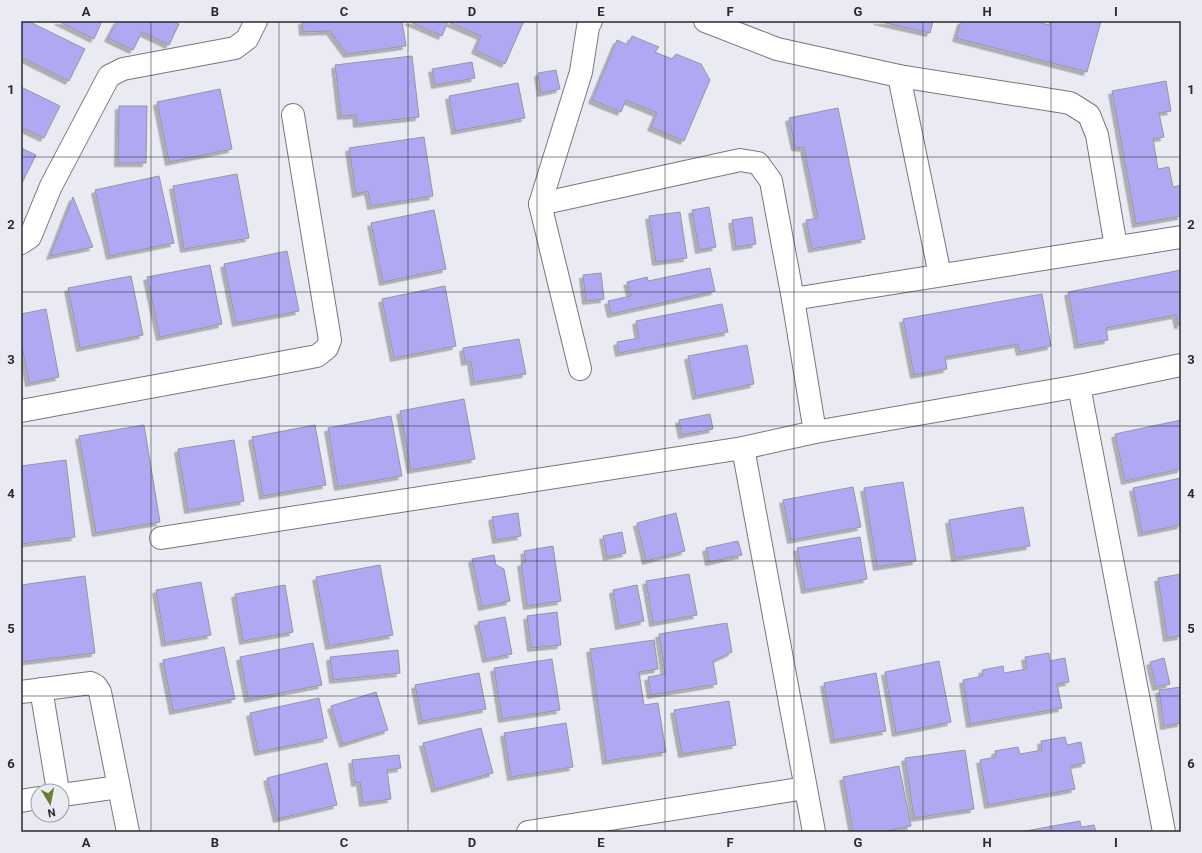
<svg xmlns="http://www.w3.org/2000/svg" width="1202" height="853" font-family="Roboto,sans-serif">
	<style>
		.building { fill: #b0a8f3; stroke: #97969f; filter: url(#shadow) }
		.lines { fill: none; stroke-linecap: round; stroke-linejoin: round }
		.street-casing { stroke: #78777f; stroke-width: 24 }
		.street { stroke: #fff; stroke-width: 22 }
		.grid { fill: none; stroke: #2a292d; stroke-width: 1; stroke-opacity: 0.55 }
		.neatline { fill: none; stroke: #2a292d; stroke-width: 1.5 }
		.grid-label { font-size: 13px; text-anchor: middle; font-weight: bold; fill: #2a292d }
	</style>
	<defs>
		<filter id="shadow"><feDropShadow dx="-3.5" dy="3.5" stdDeviation="0" flood-color="#0004"/></filter>
	</defs>
	<rect width="100%" height="100%" fill="#eaeaf3"/>
	<!-- building -->
	<g class="building">
		<polygon points="23,21 28,21 85,49 69,81 21,57 21,26"/>
		<polygon points="58,21 102,21 94,39"/>
		<polygon points="117,21 173,21 179,24 169,45 142,32 133,50 108,38"/>
		<polygon points="302,21 402,21 406,46 347,54 330,31 303,32"/>
		<polygon points="408,21 524,21 505,64 475,50 481,36 448,22 442,36"/>
		<polygon points="877,21 933,21 930,33"/>
		<polygon points="961,21 1034,21 1049,25 1050,21 1101,21 1087,72 956,38"/>
		<polygon points="632,36 659,47 655,52 672,59 676,54 701,64 710,80 684,141 651,127 657,113 626,100 621,112 592,100 617,40 628,45"/>
		<polygon points="412,56 419,117 357,124 356,115 341,116 335,65"/>
		<polygon points="472,62 475,78 435,85 432,69"/>
		<polygon points="556,70 560,89 541,93 538,73"/>
		<polygon points="1166,81 1171,111 1159,113 1164,137 1153,139 1158,169 1169,167 1173,187 1181,185 1181,216 1136,224 1112,91"/>
		<polygon points="518,83 525,118 455,131 449,96"/>
		<polygon points="21,87 60,106 44,138 21,127"/>
		<polygon points="220,89 232,149 169,162 157,102"/>
		<polygon points="119,106 147,106 146,163 118,163"/>
		<polygon points="838,108 865,239 812,249 806,220 818,218 804,148 795,147 789,118"/>
		<polygon points="424,137 433,196 371,206 368,191 356,194 349,148"/>
		<polygon points="21,148 36,155 21,185"/>
		<polygon points="237,174 249,238 184,249 173,186"/>
		<polygon points="159,176 174,243 110,256 95,190"/>
		<polygon points="73,197 93,247 50,256"/>
		<polygon points="709,207 716,247 699,250 692,210"/>
		<polygon points="434,210 446,269 383,282 371,223"/>
		<polygon points="680,212 687,258 656,262 649,216"/>
		<polygon points="752,217 756,244 736,247 732,220"/>
		<polygon points="287,251 299,311 236,323 224,264"/>
		<polygon points="210,265 222,324 160,337 147,277"/>
		<polygon points="710,268 715,291 611,314 608,301 631,296 627,282 647,277 648,281"/>
		<polygon points="1181,270 1181,325 1178,325 1176,315 1106,328 1108,340 1078,345 1068,292"/>
		<polygon points="601,273 604,299 586,301 583,275"/>
		<polygon points="131,276 143,335 80,348 68,288"/>
		<polygon points="445,286 456,346 394,358 382,299"/>
		<polygon points="1042,294 1051,346 1020,352 1018,344 945,357 947,369 914,375 903,319"/>
		<polygon points="722,304 728,332 619,353 617,342 639,338 636,321"/>
		<polygon points="46,309 59,377 29,383 21,341 21,314"/>
		<polygon points="519,339 526,374 474,382 471,361 465,362 463,348"/>
		<polygon points="747,345 754,384 696,396 688,356"/>
		<polygon points="464,399 475,459 411,470 400,411"/>
		<polygon points="710,414 713,429 682,435 679,420"/>
		<polygon points="391,416 402,476 338,487 328,428"/>
		<polygon points="1181,420 1181,469 1125,481 1115,434"/>
		<polygon points="144,425 160,522 96,533 79,436"/>
		<polygon points="315,425 326,485 263,496 252,437"/>
		<polygon points="234,440 244,501 188,510 178,449"/>
		<polygon points="66,460 75,537 21,544 21,466"/>
		<polygon points="1181,478 1181,525 1142,533 1133,488"/>
		<polygon points="903,482 916,561 877,567 864,488"/>
		<polygon points="853,487 861,527 791,540 783,500"/>
		<polygon points="1023,507 1030,546 955,558 949,520"/>
		<polygon points="518,513 521,536 496,540 492,517"/>
		<polygon points="676,513 685,551 646,561 637,523"/>
		<polygon points="622,532 626,553 607,557 603,536"/>
		<polygon points="860,537 867,579 805,590 797,548"/>
		<polygon points="738,541 742,555 709,562 706,548"/>
		<polygon points="553,546 561,601 527,606 521,563 526,562 524,551"/>
		<polygon points="494,555 496,565 504,569 510,601 482,607 472,559"/>
		<polygon points="380,565 393,635 329,646 316,577"/>
		<polygon points="689,574 697,615 653,623 646,581"/>
		<polygon points="1181,574 1181,636 1167,638 1158,578"/>
		<polygon points="85,576 95,653 21,662 21,585"/>
		<polygon points="201,582 211,635 165,643 156,590"/>
		<polygon points="285,585 293,632 243,641 235,594"/>
		<polygon points="637,585 644,621 619,626 613,590"/>
		<polygon points="557,612 561,645 531,648 527,616"/>
		<polygon points="505,617 512,654 486,659 478,622"/>
		<polygon points="727,623 732,652 713,661 717,684 651,695 648,677 665,674 659,634"/>
		<polygon points="654,640 658,669 639,672 644,705 658,703 666,752 606,761 590,649"/>
		<polygon points="313,643 322,685 248,699 240,657"/>
		<polygon points="224,647 235,699 173,711 163,660"/>
		<polygon points="398,650 400,673 333,680 330,657"/>
		<polygon points="1049,653 1050,661 1065,658 1069,682 1057,684 1062,708 970,724 963,680 983,676 982,670 1003,666 1004,673 1027,669 1025,657"/>
		<polygon points="1164,658 1170,684 1156,687 1150,662"/>
		<polygon points="552,659 560,710 502,719 494,668"/>
		<polygon points="939,661 951,722 896,733 885,672"/>
		<polygon points="479,673 486,709 422,721 415,685"/>
		<polygon points="876,673 886,731 834,740 824,683"/>
		<polygon points="1181,687 1181,723 1164,726 1159,690"/>
		<polygon points="376,692 388,730 343,744 331,706"/>
		<polygon points="319,698 327,738 258,752 250,713"/>
		<polygon points="729,701 736,745 682,754 674,710"/>
		<polygon points="566,723 573,767 511,777 504,733"/>
		<polygon points="481,728 493,773 435,789 423,743"/>
		<polygon points="1065,737 1067,745 1081,742 1085,763 1070,766 1075,789 988,805 980,760 996,757 995,751 1018,747 1020,754 1042,750 1041,741"/>
		<polygon points="965,750 974,809 914,818 905,758"/>
		<polygon points="399,755 401,768 387,770 391,799 363,803 360,782 355,783 352,760"/>
		<polygon points="327,763 337,805 277,819 267,778"/>
		<polygon points="899,766 911,826 883,832 853,832 843,777"/>
		<polygon points="1080,821 1081,827 1094,825 1096,832 1020,832"/>
	</g>
	<g class="lines">
		<defs>
			<g id="street">
				<polyline points="705,21 777,49 899,76 1070,103 1089,115 1097,135 1116,247"/>
				<polyline points="899,76 940,275"/>
				<polyline points="540,204 740,160 758,163 771,181 793,299 815,432"/>
				<polyline points="21,243 30,237 51,186 109,76 123,69 235,48 247,39 256,21"/>
				<polyline points="793,299 1181,237"/>
				<polyline points="580,369 540,204 581,72 588,27 591,21"/>
				<polyline points="1079,386 1164,832"/>
				<polyline points="21,411 317,356 327,348 330,340 293,115"/>
				<polyline points="743,448 814,832"/>
				<polyline points="161,538 743,448 815,432 1079,386 1181,365"/>
				<polyline points="41,689 58,791"/>
				<polyline points="21,692 91,683 96,686 100,692 128,832"/>
				<polyline points="62,795 119,787"/>
				<polyline points="21,801 38,798"/>
				<polyline points="528,832 805,788"/>
			</g>
		</defs>
		<!-- street casing -->
		<use href="#street" class="street-casing"/>
		<!-- street -->
		<use href="#street" class="street"/>
	</g>
	<!-- grid -->
	<path class="grid" d="M151 21V832M279 21V832M408 21V832M537 21V832M665 21V832M794 21V832M923 21V832M1051 21V832M21 157H1181M21 292H1181M21 426H1181M21 561H1181M21 696H1181"/>
	<!-- border -->
	<rect width="1202" height="853" fill="none" stroke="#eaeaf3" stroke-width="44"/>
	<!-- north arrow -->
	<g transform="translate(50 803) rotate(170)"><circle r="19" fill="#eaeaf3" stroke="#9d9da4"/>
	<path d="M0-3L7 15L0 10L-7 15Z" fill="#6a7e2e"/>
	<text y="-6" font-size="11" font-weight="bold" text-anchor="middle" fill="#2a292d">N</text>
	</g>
	<rect x="22" y="22" width="1158" height="809" class="neatline"/>
	<g class="grid-label">
		<text x="86" y="16">A</text>
		<text x="215" y="16">B</text>
		<text x="344" y="16">C</text>
		<text x="472" y="16">D</text>
		<text x="601" y="16">E</text>
		<text x="730" y="16">F</text>
		<text x="858" y="16">G</text>
		<text x="987" y="16">H</text>
		<text x="1116" y="16">I</text>
		<text x="11" y="94">1</text>
		<text x="1191" y="94">1</text>
		<text x="11" y="229">2</text>
		<text x="1191" y="229">2</text>
		<text x="11" y="364">3</text>
		<text x="1191" y="364">3</text>
		<text x="11" y="498">4</text>
		<text x="1191" y="498">4</text>
		<text x="11" y="633">5</text>
		<text x="1191" y="633">5</text>
		<text x="11" y="768">6</text>
		<text x="1191" y="768">6</text>
		<text x="86" y="847">A</text>
		<text x="215" y="847">B</text>
		<text x="344" y="847">C</text>
		<text x="472" y="847">D</text>
		<text x="601" y="847">E</text>
		<text x="730" y="847">F</text>
		<text x="858" y="847">G</text>
		<text x="987" y="847">H</text>
		<text x="1116" y="847">I</text>
	</g>
</svg>
